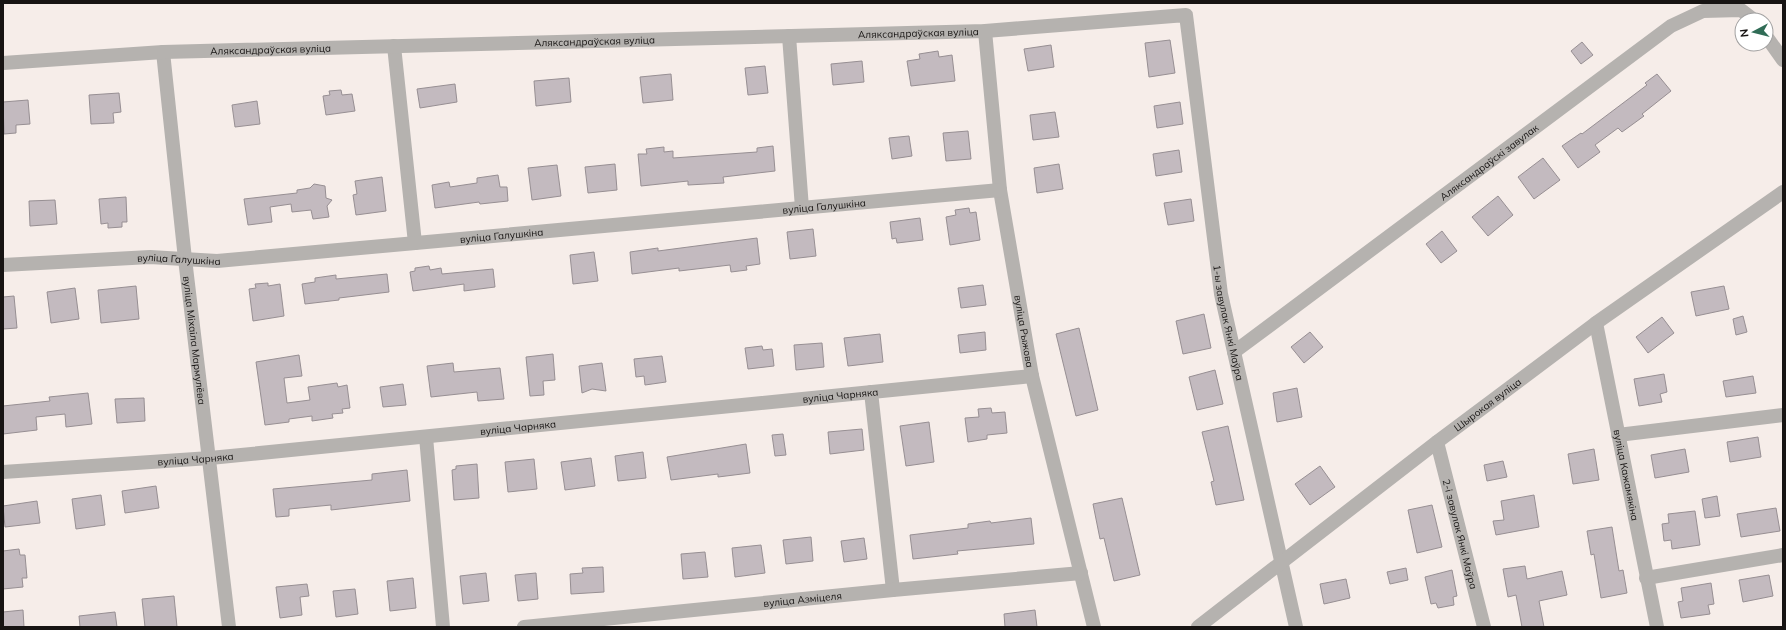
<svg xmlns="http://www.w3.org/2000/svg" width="1786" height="630" font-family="Mulish,sans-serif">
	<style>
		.building { fill: #c3babf; stroke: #978f93 }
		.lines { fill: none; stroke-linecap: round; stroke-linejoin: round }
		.minor { stroke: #b5b2af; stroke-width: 14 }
		.labels { text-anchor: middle; stroke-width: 3; stroke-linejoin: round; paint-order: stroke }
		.street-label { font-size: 10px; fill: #171413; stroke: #fff }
	</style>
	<rect width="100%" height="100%" fill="#f6ede9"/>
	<!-- building -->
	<g class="building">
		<polygon points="1170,40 1175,73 1149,77 1145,43"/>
		<polygon points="1582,42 1593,55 1581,64 1571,51"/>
		<polygon points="1051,45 1054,67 1028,71 1024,49"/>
		<polygon points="938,51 939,57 952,55 955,81 911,86 907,61 920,59 919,54"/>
		<polygon points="862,61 864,82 833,85 831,64"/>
		<polygon points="765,66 768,93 748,95 745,68"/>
		<polygon points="671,74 673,100 643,103 640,77"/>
		<polygon points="1657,74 1671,91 1642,114 1644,116 1622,132 1618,128 1595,145 1600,152 1578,168 1562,146 1581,133 1582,134 1647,85 1645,83"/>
		<polygon points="569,78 571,102 536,106 534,81"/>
		<polygon points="455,84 457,102 420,108 417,89"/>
		<polygon points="341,90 342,95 352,94 355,111 326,115 323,96 330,95 329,91"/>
		<polygon points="119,93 121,112 113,113 114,123 91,124 89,95"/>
		<polygon points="28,100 30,124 16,125 16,133 4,134 3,102"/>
		<polygon points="257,101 260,124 235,127 232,105"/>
		<polygon points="1180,102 1183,124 1157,128 1154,106"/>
		<polygon points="1055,112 1059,137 1033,140 1030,115"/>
		<polygon points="968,131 971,159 946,161 943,133"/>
		<polygon points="909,136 912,156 892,159 889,138"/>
		<polygon points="773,146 775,171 723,177 724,183 688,185 688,181 641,186 638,154 647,154 646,149 664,147 664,152 673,151 673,158 757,152 757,148"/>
		<polygon points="1179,150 1182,172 1156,176 1153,154"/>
		<polygon points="1543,158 1560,180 1534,199 1518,177"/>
		<polygon points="615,164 617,190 588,193 585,167"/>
		<polygon points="1059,164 1063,189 1037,193 1034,168"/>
		<polygon points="557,165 561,196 532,200 528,168"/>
		<polygon points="498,175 500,187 507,187 508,201 480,204 479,202 435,208 432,185 449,182 450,187 477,183 477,178"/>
		<polygon points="382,177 386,211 356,215 353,195 357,194 355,181"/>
		<polygon points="314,184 325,186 326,198 332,200 327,206 329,217 313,219 311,210 292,212 291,204 270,207 272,222 248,225 244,199 297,193 297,190 310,188"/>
		<polygon points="1498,196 1513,215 1488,236 1472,217"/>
		<polygon points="126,197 127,222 122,222 122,227 108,228 108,223 101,224 99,199"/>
		<polygon points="1191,199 1194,221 1168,225 1164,203"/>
		<polygon points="55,200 57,224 30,226 29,201"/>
		<polygon points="969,208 970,213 976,212 980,240 950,245 946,217 956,215 955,210"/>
		<polygon points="920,218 923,240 897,243 896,238 892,239 890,222"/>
		<polygon points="813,229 816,256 790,259 787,232"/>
		<polygon points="1442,231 1457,251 1441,263 1426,244"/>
		<polygon points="757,238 760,264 746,266 747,270 731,272 730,265 679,271 679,268 632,274 630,252 658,248 658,251"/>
		<polygon points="594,252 598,281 573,284 570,255"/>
		<polygon points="429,266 430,270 441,268 442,274 493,269 495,287 464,291 464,284 413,291 410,272 415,271 415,268"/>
		<polygon points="387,274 389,292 339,298 339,300 305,304 302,284 315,282 315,278 336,275 336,279"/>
		<polygon points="268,283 268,286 280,284 284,316 253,321 249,289 256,288 255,284"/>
		<polygon points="983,285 986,305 961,308 958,288"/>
		<polygon points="136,286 139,319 101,323 98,290"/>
		<polygon points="1724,286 1729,309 1696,316 1691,292"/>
		<polygon points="75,288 79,319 51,323 47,292"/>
		<polygon points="14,296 17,328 3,329 3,297"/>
		<polygon points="1204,314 1211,348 1183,354 1176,321"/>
		<polygon points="1743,316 1747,332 1736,335 1733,319"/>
		<polygon points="1662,317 1674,333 1648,353 1636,337"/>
		<polygon points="1079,328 1098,410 1076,416 1056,334"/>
		<polygon points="985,332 986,350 960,353 958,335"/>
		<polygon points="1310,332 1323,347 1304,363 1291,347"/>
		<polygon points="880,334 883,362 848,366 844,338"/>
		<polygon points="822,343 824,367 796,370 794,345"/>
		<polygon points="762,346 763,350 772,349 774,366 748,369 745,348"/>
		<polygon points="553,354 555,380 543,381 544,395 530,396 526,357"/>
		<polygon points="299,355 302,376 284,378 287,403 310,400 308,387 337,383 338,387 347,385 350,408 342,409 343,413 332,414 333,418 312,421 312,416 289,419 289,422 265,425 256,362"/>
		<polygon points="662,356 666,382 645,385 644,376 636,377 634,359"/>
		<polygon points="453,363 454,372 500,368 504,399 478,401 477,392 431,397 427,366"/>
		<polygon points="602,363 606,391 592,389 582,393 579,366"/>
		<polygon points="1215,370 1223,404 1197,410 1189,377"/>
		<polygon points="1664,374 1667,392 1660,394 1662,402 1639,406 1634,379"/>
		<polygon points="1753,376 1756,393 1726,397 1723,381"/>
		<polygon points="403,384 406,405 383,407 380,387"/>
		<polygon points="1297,388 1302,417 1277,422 1273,393"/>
		<polygon points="88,393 92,424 66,427 65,414 36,417 37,430 3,434 3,406 50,401 49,397"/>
		<polygon points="144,398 145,421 117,423 115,399"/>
		<polygon points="991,408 992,413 1005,412 1007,433 987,435 987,439 968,442 965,418 979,417 978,409"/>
		<polygon points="929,422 934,462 906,466 900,426"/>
		<polygon points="1228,426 1244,500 1216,505 1211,482 1214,481 1202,432"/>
		<polygon points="862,429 864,450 830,454 828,432"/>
		<polygon points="783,434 786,455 775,456 772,435"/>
		<polygon points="1758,437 1761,457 1730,462 1727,442"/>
		<polygon points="746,444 750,473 718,477 718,474 671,480 667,457"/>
		<polygon points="1594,449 1599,480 1573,484 1568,454"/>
		<polygon points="1685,449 1689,472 1655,478 1651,455"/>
		<polygon points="643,452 646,478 618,481 615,456"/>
		<polygon points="591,458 595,486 565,490 561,462"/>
		<polygon points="534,459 537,489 508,492 505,462"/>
		<polygon points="1503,461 1507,477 1487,481 1484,465"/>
		<polygon points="477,464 479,498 454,500 452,470 456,469 456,466"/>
		<polygon points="1320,466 1335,487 1310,505 1295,484"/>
		<polygon points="407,470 410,501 331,510 331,505 289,509 289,516 276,517 273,489 372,480 372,474"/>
		<polygon points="156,486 159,508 125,513 122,491"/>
		<polygon points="101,495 105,525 76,529 72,499"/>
		<polygon points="1534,495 1539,527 1496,535 1493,521 1504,520 1501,501"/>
		<polygon points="1717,496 1720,516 1705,518 1702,499"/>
		<polygon points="1122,498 1140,575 1114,581 1104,538 1100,539 1093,504"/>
		<polygon points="37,501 40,523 5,527 3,506"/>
		<polygon points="1432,505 1442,547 1417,553 1408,510"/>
		<polygon points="1776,508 1780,531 1741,537 1737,514"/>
		<polygon points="1695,511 1700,545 1672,549 1671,540 1664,541 1662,524 1669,523 1668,514"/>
		<polygon points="1031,518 1034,544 957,551 958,554 913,559 910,535 968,528 968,524 990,521 991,523"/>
		<polygon points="1612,527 1619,571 1623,570 1627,593 1601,598 1594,554 1591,555 1587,531"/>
		<polygon points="811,537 813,561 786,564 783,540"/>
		<polygon points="864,538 867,559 844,562 841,541"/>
		<polygon points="761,545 765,573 735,577 732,548"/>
		<polygon points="19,549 20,555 25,555 27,578 22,578 23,587 3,589 3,551"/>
		<polygon points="705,552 708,577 683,579 681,554"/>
		<polygon points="1525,566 1527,579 1562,571 1567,595 1539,601 1544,627 1522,627 1516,595 1508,597 1503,569"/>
		<polygon points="603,567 604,592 571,594 570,574 583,573 582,568"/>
		<polygon points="1406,568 1408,580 1390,584 1387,572"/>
		<polygon points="1452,570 1457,596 1453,597 1454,605 1438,608 1436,603 1431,604 1425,577"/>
		<polygon points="486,573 489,601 463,604 460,576"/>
		<polygon points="536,573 538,599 518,601 515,575"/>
		<polygon points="1769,575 1773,596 1743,602 1739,580"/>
		<polygon points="413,578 416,608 390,611 387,581"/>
		<polygon points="1346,579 1350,598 1324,604 1320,584"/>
		<polygon points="1711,583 1714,604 1708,605 1710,614 1681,618 1678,602 1683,601 1681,588"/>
		<polygon points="307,584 309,596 300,597 302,615 280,618 276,587"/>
		<polygon points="355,589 358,614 336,617 333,591"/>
		<polygon points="174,596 177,627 145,627 142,599"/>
		<polygon points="23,610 24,627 3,627 3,612"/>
		<polygon points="1035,610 1037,627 1005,627 1004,614"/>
		<polygon points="115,612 117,627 80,627 79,616"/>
	</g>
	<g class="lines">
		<!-- minor -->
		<g class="minor">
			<path id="s1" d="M985 31 1000 190 1032 376 1094 627"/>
			<polyline points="789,36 802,208"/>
			<polyline points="1766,36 1783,60"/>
			<polyline points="394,46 415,243"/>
			<path id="s2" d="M163 52 185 259 229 627"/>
			<path id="s3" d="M3 63 163 52 985 31 1186 15 1221 294 1296 627"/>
			<path id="s4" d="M3 265 150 257 217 261 1000 190"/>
			<path id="s5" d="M1596 323 1657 627"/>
			<path id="s6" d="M1234 352 1671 26 1703 11 1741 10 1754 20"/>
			<polyline points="871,392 893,590"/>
			<polyline points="1618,435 1783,415"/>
			<polyline points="426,437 443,627"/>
			<path id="s7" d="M1437 442 1484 627"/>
			<path id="s8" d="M3 472 210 458 1032 376"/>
			<polyline points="1646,578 1783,555"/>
			<path id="s9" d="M524 627 893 590 1081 573"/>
			<path id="s10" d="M1198 627 1437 442 1596 323 1783 192"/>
		</g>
	</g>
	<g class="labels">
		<!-- street labels -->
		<g class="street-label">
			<text dy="4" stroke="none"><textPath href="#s3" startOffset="916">Аляксандраўская вуліца</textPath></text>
			<text dy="4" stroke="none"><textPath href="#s3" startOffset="592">Аляксандраўская вуліца</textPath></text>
			<text dy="4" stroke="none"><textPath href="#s3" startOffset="268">Аляксандраўская вуліца</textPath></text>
			<text dy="4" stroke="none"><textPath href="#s6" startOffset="318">Аляксандраўскі завулак</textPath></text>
			<text dy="4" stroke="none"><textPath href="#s4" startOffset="824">вуліца Галушкіна</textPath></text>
			<text dy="4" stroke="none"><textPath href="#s4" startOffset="500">вуліца Галушкіна</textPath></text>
			<text dy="4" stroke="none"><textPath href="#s4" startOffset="176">вуліца Галушкіна</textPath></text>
			<text dy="4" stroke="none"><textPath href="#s3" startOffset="1495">1-ы завулак Янкі Маўра</textPath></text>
			<text dy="4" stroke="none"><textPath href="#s1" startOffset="303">вуліца Рыжова</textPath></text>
			<text dy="4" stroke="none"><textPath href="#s2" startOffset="290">вуліца Міхаіла Мармулёва</textPath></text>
			<text dy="4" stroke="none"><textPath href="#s8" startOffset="841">вуліца Чарняка</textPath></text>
			<text dy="4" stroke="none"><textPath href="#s10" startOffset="365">Шырокая вуліца</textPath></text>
			<text dy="4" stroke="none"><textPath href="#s8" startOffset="517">вуліца Чарняка</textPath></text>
			<text dy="4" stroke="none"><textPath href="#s8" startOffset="193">вуліца Чарняка</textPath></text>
			<text dy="4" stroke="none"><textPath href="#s5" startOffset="155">вуліца Кажамякіна</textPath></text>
			<text dy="4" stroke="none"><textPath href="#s7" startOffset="95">2-і завулак Янкі Маўра</textPath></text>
			<text dy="4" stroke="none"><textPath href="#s9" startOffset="280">вуліца Азміцеля</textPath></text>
		</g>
	</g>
	<!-- border -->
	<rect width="1786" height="630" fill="none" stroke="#171413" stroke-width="8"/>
	<!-- north arrow -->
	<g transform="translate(1754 32) rotate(263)"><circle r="19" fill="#ffffff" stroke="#a2a1a1"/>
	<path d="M0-3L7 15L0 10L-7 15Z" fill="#306c56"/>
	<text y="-6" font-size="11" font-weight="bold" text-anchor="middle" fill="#171413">N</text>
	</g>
</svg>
